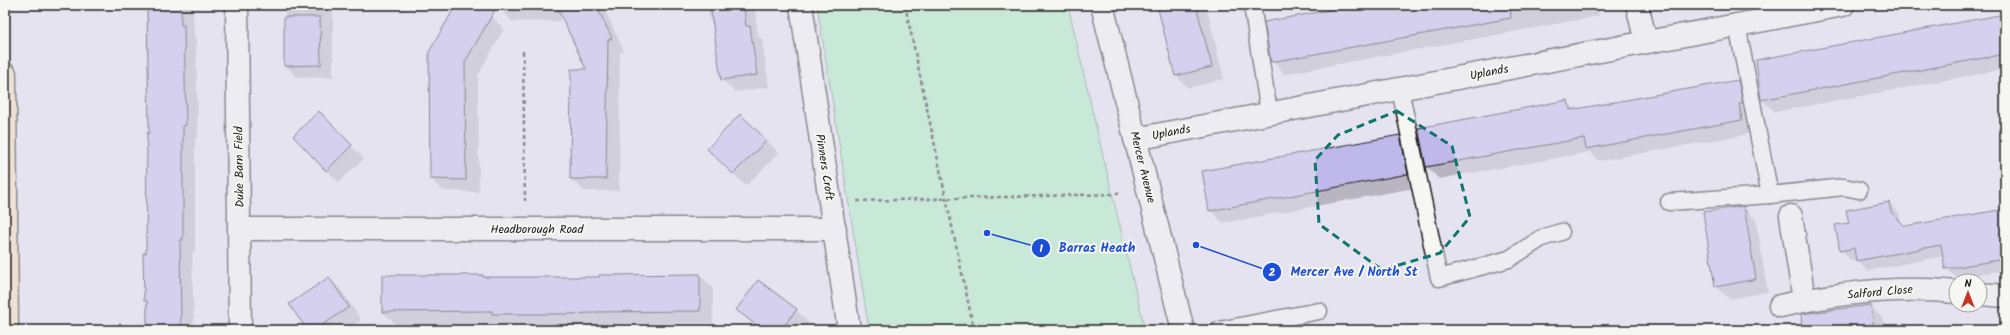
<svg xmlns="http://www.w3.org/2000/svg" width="2010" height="335" font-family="Kalam,sans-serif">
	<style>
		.green { fill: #a5edba; stroke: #60846b }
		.shadow { fill: #0003 }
		.building { fill: #bfb8ea; stroke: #1c1c1c }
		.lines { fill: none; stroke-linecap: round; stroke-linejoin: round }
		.service-casing { stroke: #1c1c1c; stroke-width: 19 }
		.minor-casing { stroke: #1c1c1c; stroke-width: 25 }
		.tertiary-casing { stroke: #1c1c1c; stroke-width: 25 }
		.trunk-casing { stroke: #1c1c1c; stroke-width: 25 }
		.path { stroke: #1c1c1c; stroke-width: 2.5; stroke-dasharray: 4 3; stroke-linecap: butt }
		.service { stroke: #f6f6f2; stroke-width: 16 }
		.minor { stroke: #f6f6f2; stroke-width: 22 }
		.tertiary { stroke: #f6f6f2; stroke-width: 22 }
		.trunk { stroke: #f9deab; stroke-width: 22 }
		.marked { fill: none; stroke: #0f766e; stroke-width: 3; stroke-dasharray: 8 5; stroke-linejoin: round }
		.labels { text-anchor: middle; stroke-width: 4; stroke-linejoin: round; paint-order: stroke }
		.street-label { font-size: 12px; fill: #1c1c1c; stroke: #f6f6f2 }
		.leader { fill: none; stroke: #1d4ed8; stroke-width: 1.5 }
		.callout-dot { fill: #1d4ed8; stroke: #f6f6f2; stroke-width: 1.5 }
		.mark-label { font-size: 12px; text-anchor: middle; font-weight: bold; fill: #fff }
		.callout-label { font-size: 13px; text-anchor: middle; font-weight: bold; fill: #1d4ed8; stroke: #f6f6f2; stroke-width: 4; stroke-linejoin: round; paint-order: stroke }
	</style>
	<rect width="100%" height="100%" fill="#e6e3f0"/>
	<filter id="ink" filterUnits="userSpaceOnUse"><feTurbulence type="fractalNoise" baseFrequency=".025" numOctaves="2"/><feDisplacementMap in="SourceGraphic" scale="8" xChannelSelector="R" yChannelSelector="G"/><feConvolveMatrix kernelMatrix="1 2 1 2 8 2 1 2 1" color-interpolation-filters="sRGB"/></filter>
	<g filter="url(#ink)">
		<!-- green -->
		<polygon class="green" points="817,5 1068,5 1098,135 1145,330 869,330"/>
		<!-- shadow -->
		<g class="shadow">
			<polygon points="146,5 193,5 194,36 196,38 198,138 195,138 195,252 192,252 194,330 147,330 144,254 147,254 148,134 150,134"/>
			<polygon points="285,5 333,5 333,77 298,78 285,65"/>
			<polygon points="457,5 471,5 491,16 504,29 478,75 479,192 443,191 431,179"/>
			<polygon points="501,5 601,5 604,8 624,51 620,52 619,191 584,191 571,179 588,70 560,10 560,21 513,22 501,10"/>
			<polygon points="708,5 754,5 758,36 762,39 769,87 735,92 722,80 714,26 710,22"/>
			<polygon points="1159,5 1206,5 1224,79 1188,88 1176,75"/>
			<polygon points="1362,5 1597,5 1599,16 1284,74 1272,61"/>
			<polygon points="2005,15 2005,69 1775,112 1762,100"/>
			<polygon points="1738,81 1750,93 1754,133 1599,161 1590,152 1439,179 1427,167 1567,101 1576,110"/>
			<polygon points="331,125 364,159 339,182 326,170"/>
			<polygon points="1399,136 1412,148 1420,187 1223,223 1210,210"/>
			<polygon points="766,140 779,153 746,186 721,162"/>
			<polygon points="1889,203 1899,213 1901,223 1905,227 2005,210 2005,270 1956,278 1946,268 1944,256 1867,271 1857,260 1851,261 1841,250 1850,223"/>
			<polygon points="1744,207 1756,220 1768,292 1729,299 1716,286"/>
			<polygon points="700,275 713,288 713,323 605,324 605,326 396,324 383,312 483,276 486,278 600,278"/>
			<polygon points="329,279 342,291 361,320 347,330 308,330"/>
			<polygon points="1871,306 1883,319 1885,330 1826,330"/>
			<polygon points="737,310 796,310 809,323 803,330 760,330"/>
		</g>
		<!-- building -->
		<g class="building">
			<polygon points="147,5 181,5 181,25 184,25 186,125 183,126 183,240 180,240 181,330 147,330 147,301 144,301 143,253 146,253 147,133 149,133"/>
			<polygon points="456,5 498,5 465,62 466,180 430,179 429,52"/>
			<polygon points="556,5 596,5 612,38 608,40 606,179 570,179 571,69 586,69"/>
			<polygon points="710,5 744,5 746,26 750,26 757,75 721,80"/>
			<polygon points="1157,5 1196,5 1212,67 1175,76"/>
			<polygon points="1357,5 1510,5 1511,18 1271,62 1264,22"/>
			<polygon points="2005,14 2005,54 1761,100 1756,60"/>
			<polygon points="284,17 320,17 321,65 284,66"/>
			<polygon points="1738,80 1743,103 1739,104 1742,120 1586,149 1584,138 1426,167 1418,128 1568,100 1570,110"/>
			<polygon points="319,111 352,145 326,171 293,136"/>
			<polygon points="740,114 767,140 733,174 707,149"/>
			<polygon points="1400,135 1408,174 1209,211 1202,171"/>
			<polygon points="1889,202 1891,212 1905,226 2005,209 2005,259 1945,269 1941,245 1856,261 1854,248 1840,251 1835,225 1849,223 1846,210"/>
			<polygon points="1744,206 1756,279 1715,287 1703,212"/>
			<polygon points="700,274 700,311 593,312 593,313 567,314 492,314 492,311 382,312 382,275 483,275 483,277 599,277 599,275"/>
			<polygon points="329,277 349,307 315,330 307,330 289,304"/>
			<polygon points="758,280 797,309 781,330 763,330 736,310"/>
			<polygon points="1871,305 1874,330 1802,330 1801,314"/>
		</g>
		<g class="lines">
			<defs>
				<g id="service">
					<polyline points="1252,5 1269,113"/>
					<polyline points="1737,25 1770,195 1844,187 1859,190"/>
					<polyline points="1400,89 1439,278 1509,259 1542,238 1561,232"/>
					<polyline points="1669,202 1770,195"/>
					<polyline points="1219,330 1319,311"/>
				</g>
				<g id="minor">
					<polyline points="237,5 240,330"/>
					<polyline points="801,5 849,330"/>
					<polyline points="1637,5 1646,42"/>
					<polyline points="1135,139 1843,5"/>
					<polyline points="1791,216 1804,300"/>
					<polyline points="240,229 835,229"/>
					<polyline points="1980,294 2005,296"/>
					<path d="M1780 306C1837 293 1898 286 1956 292"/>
				</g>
				<polyline id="tertiary" points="1102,5 1183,330"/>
				<polyline id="trunk" points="5,74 7,330"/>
			</defs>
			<!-- service casing -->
			<use href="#service" class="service-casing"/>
			<!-- minor casing -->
			<use href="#minor" class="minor-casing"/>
			<!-- tertiary casing -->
			<use href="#tertiary" class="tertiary-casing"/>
			<!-- trunk casing -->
			<use href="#trunk" class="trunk-casing"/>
			<!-- path -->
			<g class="path">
				<polyline points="905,5 974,330"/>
				<polyline points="523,51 525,201"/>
				<polyline points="857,201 1115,194 1119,192"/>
			</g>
			<!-- service -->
			<use href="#service" class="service"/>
			<!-- minor -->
			<use href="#minor" class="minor"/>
			<!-- tertiary -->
			<use href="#tertiary" class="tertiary"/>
			<!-- trunk -->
			<use href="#trunk" class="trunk"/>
		</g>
	</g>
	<!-- marked area -->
	<path d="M0 0H2010V335H0ZM1397 111 1452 146 1470 217 1440 253 1382 270 1319 224 1315 160 1338 135Z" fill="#e6e3f0" fill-opacity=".55" fill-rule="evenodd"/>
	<path class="marked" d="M1397 111 1452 146 1470 217 1440 253 1382 270 1319 224 1315 160 1338 135Z"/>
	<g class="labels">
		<!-- street labels -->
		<g class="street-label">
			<text transform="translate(1489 72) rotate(-11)" y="4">Uplands</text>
			<text transform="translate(1171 132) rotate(-11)" y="4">Uplands</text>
			<text transform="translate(239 167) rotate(-91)" y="4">Duke Barn Field</text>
			<text transform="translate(825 167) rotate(81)" y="4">Pinners Croft</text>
			<text transform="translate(1143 167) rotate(76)" y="4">Mercer Avenue</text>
			<text x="537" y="233">Headborough Road</text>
			<text transform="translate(1880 292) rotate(-5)" y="4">Salford Close</text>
		</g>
	</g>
	<!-- callouts -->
	<path class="leader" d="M987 233L1041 248M1196 245L1272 272"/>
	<g class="callout-dot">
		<circle cx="987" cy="233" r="4"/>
		<circle cx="1196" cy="245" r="4"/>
		<circle cx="1041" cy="248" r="10"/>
		<circle cx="1272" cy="272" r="10"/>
	</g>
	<g class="mark-label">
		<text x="1041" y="252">1</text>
		<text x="1272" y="276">2</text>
	</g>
	<g class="callout-label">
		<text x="1097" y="252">Barras Heath</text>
		<text x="1354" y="276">Mercer Ave / North St</text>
	</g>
	<!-- margin -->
	<rect width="2010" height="335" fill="none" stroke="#f6f6f2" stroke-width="20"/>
	<rect x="10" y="10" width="1990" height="315" fill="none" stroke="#1c1c1c" stroke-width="1.5" filter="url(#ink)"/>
	<!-- north arrow -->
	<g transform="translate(1968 293)"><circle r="19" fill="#f6f6f2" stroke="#9f9f9c"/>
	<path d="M0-3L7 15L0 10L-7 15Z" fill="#c8321e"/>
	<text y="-6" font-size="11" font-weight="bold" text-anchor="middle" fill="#1c1c1c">N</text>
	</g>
</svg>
